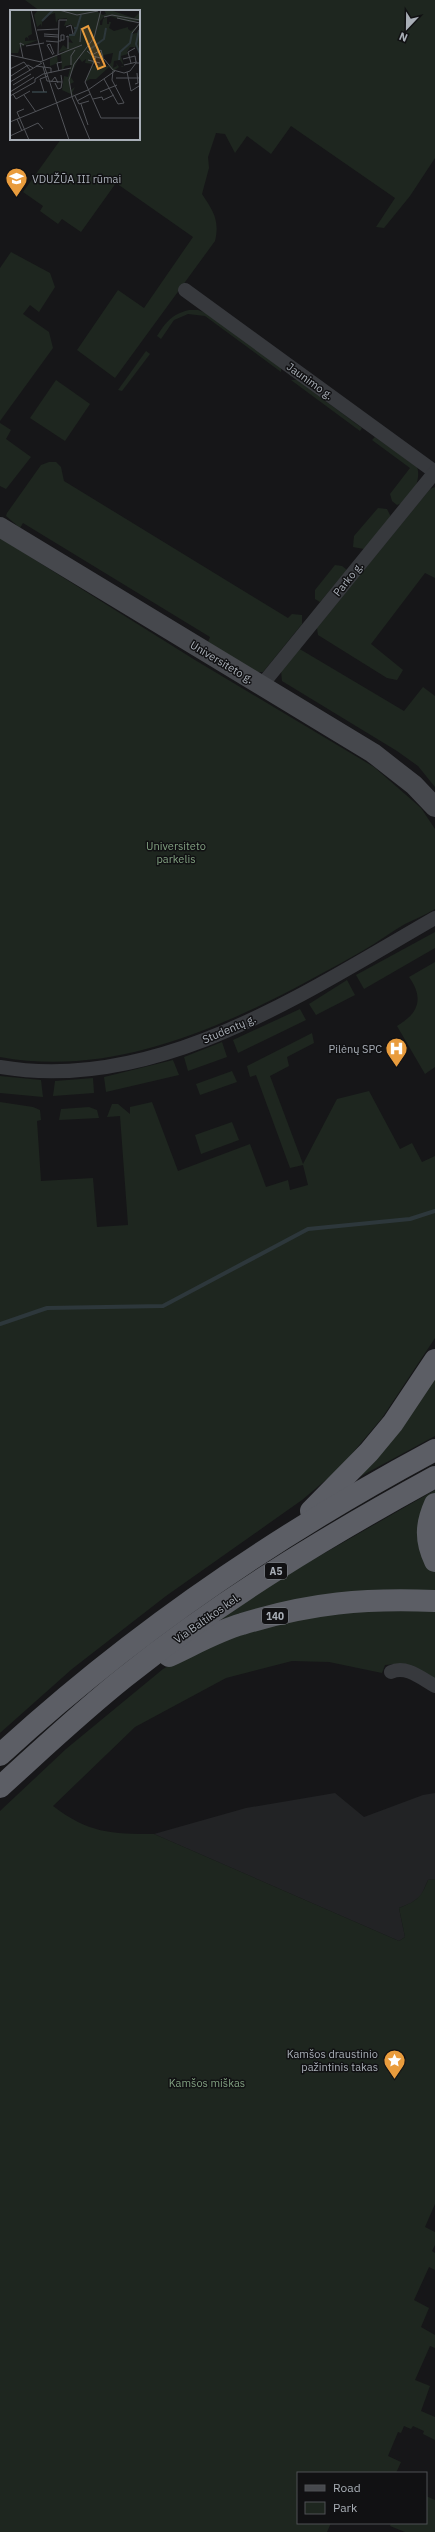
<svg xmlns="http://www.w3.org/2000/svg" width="435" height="2532" font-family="'IBM Plex Sans',sans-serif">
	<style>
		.built { fill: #222325 }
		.green { fill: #1e261f }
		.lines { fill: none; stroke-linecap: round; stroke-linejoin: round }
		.stream { stroke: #2d373b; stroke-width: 4 }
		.minor { stroke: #37393d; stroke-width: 14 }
		.secondary { stroke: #46484d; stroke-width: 20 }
		.trunk { stroke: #5c5e65; stroke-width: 22 }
		.labels { text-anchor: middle; stroke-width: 3; stroke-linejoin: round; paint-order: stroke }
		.shield { fill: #111113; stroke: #7b8086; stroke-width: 1 }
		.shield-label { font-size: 10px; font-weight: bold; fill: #a9afb7 }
		.poi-label { font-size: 11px; fill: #a9afb7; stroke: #111113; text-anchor: end }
		.street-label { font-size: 11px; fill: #a9afb7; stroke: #111113 }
		.park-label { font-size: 11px; fill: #82a181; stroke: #111113 }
		.inset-river { fill: none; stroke: #2d373b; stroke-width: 2 }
		.inset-road { fill: none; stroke: #515358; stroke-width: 1 }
		.view { fill: #e99c3d; fill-opacity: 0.15; stroke: #e99c3d; stroke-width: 2 }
		.inset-edge { fill: none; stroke: #a9afb7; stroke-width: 2 }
	</style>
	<rect width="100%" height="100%" fill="#161618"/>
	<!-- built -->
	<polygon class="built" points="335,1793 364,1817 423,1795 435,1793 435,1879 428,1880 421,1896 411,1903 399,1908 405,1937 399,1941 154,1834 246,1808"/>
	<!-- green -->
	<g class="green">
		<path d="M25 0H435V158L410 196 384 228 376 227 395 198 291 126 271 154 247 136 235 153 225 134 216 133 208 157 209 168 202 194C213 211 220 220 215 241L115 378 77 350 118 290 144 308 193 237 116 183 81 232 62 219 58 224 40 211 43 206 23 192 61 139H139V11H40Z"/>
		<polygon points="11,252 50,273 55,287 39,312 30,305 23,314 49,332 53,348 0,421 0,268"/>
		<path d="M189 310H198L206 313 281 367V372L205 316 188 314 174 320 161 339 157 336C166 322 172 314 189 310Z"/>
		<polygon points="146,351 150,354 122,391 118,390"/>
		<polygon points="56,380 90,404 65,441 30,418"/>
		<polygon points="291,380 297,380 362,428 360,431"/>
		<polygon points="0,423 11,430 6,439 31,457 6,489 0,486"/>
		<path d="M375 437 417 467C422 480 411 501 397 505L392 501 390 494 410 468 372 440Z"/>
		<polygon points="49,462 56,462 61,467 64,481 288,618 292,614 302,615 302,624 263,672 256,672 208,642 210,637 23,523 20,528 6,516 7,513 41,465"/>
		<polygon points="435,487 435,578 425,573 371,644 403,670 397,680 387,678 318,635 317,628 430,489"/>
		<polygon points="378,508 387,509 391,517 364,549 353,547 354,536"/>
		<path d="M0 538 195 660 374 767 421 808 435 829V909C425 915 415 919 405 924 391 932 378 942 364 950 256 1011 129 1081 0 1057Z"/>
		<polygon points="335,565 342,566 347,570 320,602 315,599 315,590"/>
		<polygon points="298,648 404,711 423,687 435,696 435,787 418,766 397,751 282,681 281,670"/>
		<polygon points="435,932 435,948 364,989 356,975"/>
		<path d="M435 962V1067L425 1074 397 1026C419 1013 424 998 409 977Z"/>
		<polygon points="347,980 355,995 316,1015 309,1004"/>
		<polygon points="300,1009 306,1020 238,1053 233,1040"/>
		<polygon points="312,1033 314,1043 287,1057 289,1066 270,1076 303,1164 337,1099 369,1091 400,1149 412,1143 422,1162 435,1156 435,1338 382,1418 339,1469 302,1500 166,1596 72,1669 0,1733 0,1102 33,1107 40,1110 41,1120 37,1121 41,1181 93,1178 97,1227 128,1225 120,1116 107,1117 112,1104 118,1104 130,1114 130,1107 152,1102 178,1171 250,1144 266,1187 288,1180 290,1190 308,1185 303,1165 290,1168 256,1075 250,1077 247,1066"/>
		<polygon points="222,1042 227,1057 188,1071 184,1057"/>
		<polygon points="173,1060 179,1075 106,1092 104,1077"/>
		<polygon points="232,1071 237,1082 200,1095 196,1084"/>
		<polygon points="0,1076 41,1080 43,1097 0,1093"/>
		<polygon points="93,1078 94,1093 53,1096 55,1081"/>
		<polygon points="89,1107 97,1110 99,1118 59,1120 61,1109"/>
		<polygon points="232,1122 239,1140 201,1154 195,1135"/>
		<polygon points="435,1371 435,1436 352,1481"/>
		<polygon points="435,1490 435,1594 210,1626 288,1574"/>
		<path d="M435 1608V1680L396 1664 385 1665 382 1673 329 1662 292 1661 226 1678 135 1727 53 1806C88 1833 111 1834 154 1834L399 1941 405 1937 399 1908C417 1901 421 1898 428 1880L435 1879V2204L425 2227 435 2232V2245L432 2251 435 2253V2270L429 2267 414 2300 429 2308 421 2327 435 2335V2348L430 2346 415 2380 430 2386 421 2411 435 2417V2440L423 2434 424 2431 413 2426 411 2429 404 2426 401 2433 398 2432 388 2456 401 2462 396 2473H298V2523H331L327 2532H0V1811L66 1749 163 1669 202 1648 240 1631 324 1612Z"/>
		<polygon points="426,2496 435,2500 435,2532 405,2532 390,2526 391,2523 426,2523"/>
	</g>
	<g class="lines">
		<!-- stream -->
		<polyline class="stream" points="0,1324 47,1308 163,1306 308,1229 410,1219 435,1211"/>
		<!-- minor -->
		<g class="minor">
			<polyline points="185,290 435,472"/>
			<polyline points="261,686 435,472"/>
			<path d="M0 1067C156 1094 306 992 435 918"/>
			<path d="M391 1672C406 1665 421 1678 435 1686"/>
		</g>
		<!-- secondary -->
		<polyline class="secondary" points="0,527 373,753 414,785 435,807"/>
		<!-- trunk -->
		<g class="trunk">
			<path d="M435 1504C426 1524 425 1540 435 1561"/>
			<polyline points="311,1511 369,1452 393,1423 435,1360"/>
			<path d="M169 1656C193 1645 217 1631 242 1624 310 1603 365 1598 435 1601"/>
			<path d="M0 1755C131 1634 278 1534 435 1450"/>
			<path d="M0 1787C41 1750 81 1712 125 1677 221 1600 327 1536 435 1477"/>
		</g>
	</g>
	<!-- icons -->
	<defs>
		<symbol id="university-pin" viewBox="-11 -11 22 30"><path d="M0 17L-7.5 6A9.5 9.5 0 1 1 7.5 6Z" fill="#e99c3d" stroke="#111113"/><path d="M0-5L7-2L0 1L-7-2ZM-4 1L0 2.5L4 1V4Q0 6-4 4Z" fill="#fff"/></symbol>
		<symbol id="hospital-pin" viewBox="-11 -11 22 30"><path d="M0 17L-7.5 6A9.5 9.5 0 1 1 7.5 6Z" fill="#e99c3d" stroke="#111113"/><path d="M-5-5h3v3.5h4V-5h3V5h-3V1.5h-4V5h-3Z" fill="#fff"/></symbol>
		<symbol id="sight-pin" viewBox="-11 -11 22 30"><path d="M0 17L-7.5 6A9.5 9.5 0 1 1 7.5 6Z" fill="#e99c3d" stroke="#111113"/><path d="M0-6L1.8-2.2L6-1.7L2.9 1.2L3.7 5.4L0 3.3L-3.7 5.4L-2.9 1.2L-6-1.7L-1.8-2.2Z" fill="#fff"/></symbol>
	</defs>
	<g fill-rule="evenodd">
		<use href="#university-pin" x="4" y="166" width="25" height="34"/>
		<use href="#hospital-pin" x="384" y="1036" width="25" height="34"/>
		<use href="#sight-pin" x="382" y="2048" width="25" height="34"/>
	</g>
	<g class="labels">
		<!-- shield labels -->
		<g class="shield">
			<rect x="265" y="1563" width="22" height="16" rx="3"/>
			<rect x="262" y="1608" width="26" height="16" rx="3"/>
		</g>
		<g class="shield-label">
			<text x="276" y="1575">A5</text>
			<text x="275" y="1620">140</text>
		</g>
		<!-- poi labels -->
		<g class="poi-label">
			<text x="32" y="183" text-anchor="start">VDUŽŪA III rūmai</text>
			<text x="382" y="1053">Pilėnų SPC</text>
			<text x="378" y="2058">Kamšos draustinio<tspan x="378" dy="13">pažintinis takas</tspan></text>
		</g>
		<!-- street labels -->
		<g class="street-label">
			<text transform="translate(310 381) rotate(36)" y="4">Jaunimo g.</text>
			<text transform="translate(348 579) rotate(-51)" y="4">Parko g.</text>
			<text transform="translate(222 662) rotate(31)" y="4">Universiteto g.</text>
			<text transform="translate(229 1029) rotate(-23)" y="4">Studentų g.</text>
			<text transform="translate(207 1618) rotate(-35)" y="4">Via Baltikos kel.</text>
		</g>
		<!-- park labels -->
		<g class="park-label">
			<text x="176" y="850">Universiteto<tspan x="176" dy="13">parkelis</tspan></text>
			<text x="207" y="2087">Kamšos miškas</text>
		</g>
	</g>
	<!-- overview -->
	<g transform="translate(10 10)">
		<rect width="130" height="130" fill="#161618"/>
		<path d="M0 0H20L22 24 18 26 19 30 17 27 15 28V31L28 30 10 37 8 43H0ZM28 0 86 1 93 5 96 4 94 0H100L124 8 130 2V11L119 12 100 6 94 7 90 11V15H92L93 9 97 7V14H99V12H101L99 18 104 21 118 17V19L121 21 130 14 122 24 130 22V46L126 37H120L117 42 118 44 111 46 114 56 112 57 111 56H114L110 50 104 51 103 58 107 56 106 53 109 57 94 68 103 61 99 57 86 69H80L67 77 75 72 83 54 75 53 76 49 72 52 69 48 60 66 64 72 60 74 61 80 65 77 62 83 65 86 52 80 54 66 58 67 61 55 55 56 52 61 51 45H47L48 53 40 56V49L56 40 48 43 53 35 57 38 58 32 63 33 58 26 64 24V18L61 14 54 16 57 8 48 9 46 13 45 3 37 6 32 12V17L31 14 27 17 24 5ZM103 43 101 53 96 57 90 54V51V55L83 56 86 48 91 49 93 52 94 45Z" fill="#1e261f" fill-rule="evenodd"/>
		<path class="inset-river" d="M32 11 43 0M64 18H67L71 5M129 20 126 34 130 44M59 25H64L67 18M79 40 94 29 96 18M109 50 110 42 120 33 122 23M22 82H37"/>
		<path class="inset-road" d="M21 0 33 51M49 0 67 5 88 1M94 7 102 5 130 10M107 8 130 13M56 17 61 15 63 24M27 20 48 19M122 23 130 13M34 24 48 25M34 26 48 27M56 27 58 26V39M36 31 48 32M48 31H51V25H54V30H51M70 32 71 18M16 36 34 33M77 41 83 46 94 49 103 60 114 63 120 61 126 53H130M48 44 49 10H57M0 45 31 52M43 45 37 35 40 34 44 44M82 45 91 40 93 48M86 47 75 72 91 108H130M13 48 10 33 14 35M113 49 125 46 126 52M78 50 90 53M30 52 72 35M33 52 59 130M121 53 118 42 125 38M61 55V46L65 40M114 55 127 52M26 56 41 58V63M33 57 37 71 52 72 51 65M0 59 14 52 20 60M49 61 47 53 52 52M117 62 121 81 129 76M1 66 18 55 23 58M106 68H130M94 69 108 94 114 93 102 70 103 61M0 72 32 53M41 72 45 67 48 73M45 73 48 79 51 78 52 72M125 74 128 73 127 63M3 75 21 64M0 82 24 67M34 82 30 69 38 66M90 82 107 75M3 84 6 89 20 81M14 85 26 102M0 86 25 72V69L33 64 61 58M65 86 69 94 79 91M83 89 92 87 93 90 104 85M67 91 80 84M71 94 78 115M14 99 7 102 19 130M7 109 12 121M0 112 78 80 105 61M0 126 28 113 33 119M80 130 62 87 59 70 64 54 84 28 91 0"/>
		<path class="view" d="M78 16 95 56 88 59 72 19Z"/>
		<rect width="130" height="130" class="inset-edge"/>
	</g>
	<!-- legend -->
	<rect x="297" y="2472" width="130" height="52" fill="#111113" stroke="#4e5055"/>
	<rect x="305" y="2485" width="20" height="6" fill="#46484d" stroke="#4e5055"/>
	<text x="333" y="2492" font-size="12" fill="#a9afb7">Road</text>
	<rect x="305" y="2502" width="20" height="12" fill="#1e261f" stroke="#4e5055"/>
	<text x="333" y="2512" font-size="12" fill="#a9afb7">Park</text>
	<!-- north arrow -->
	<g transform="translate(407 28) rotate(202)" stroke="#111113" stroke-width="3" paint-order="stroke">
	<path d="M0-3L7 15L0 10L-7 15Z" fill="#a9afb7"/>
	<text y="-6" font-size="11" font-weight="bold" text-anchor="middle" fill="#a9afb7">N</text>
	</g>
</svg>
